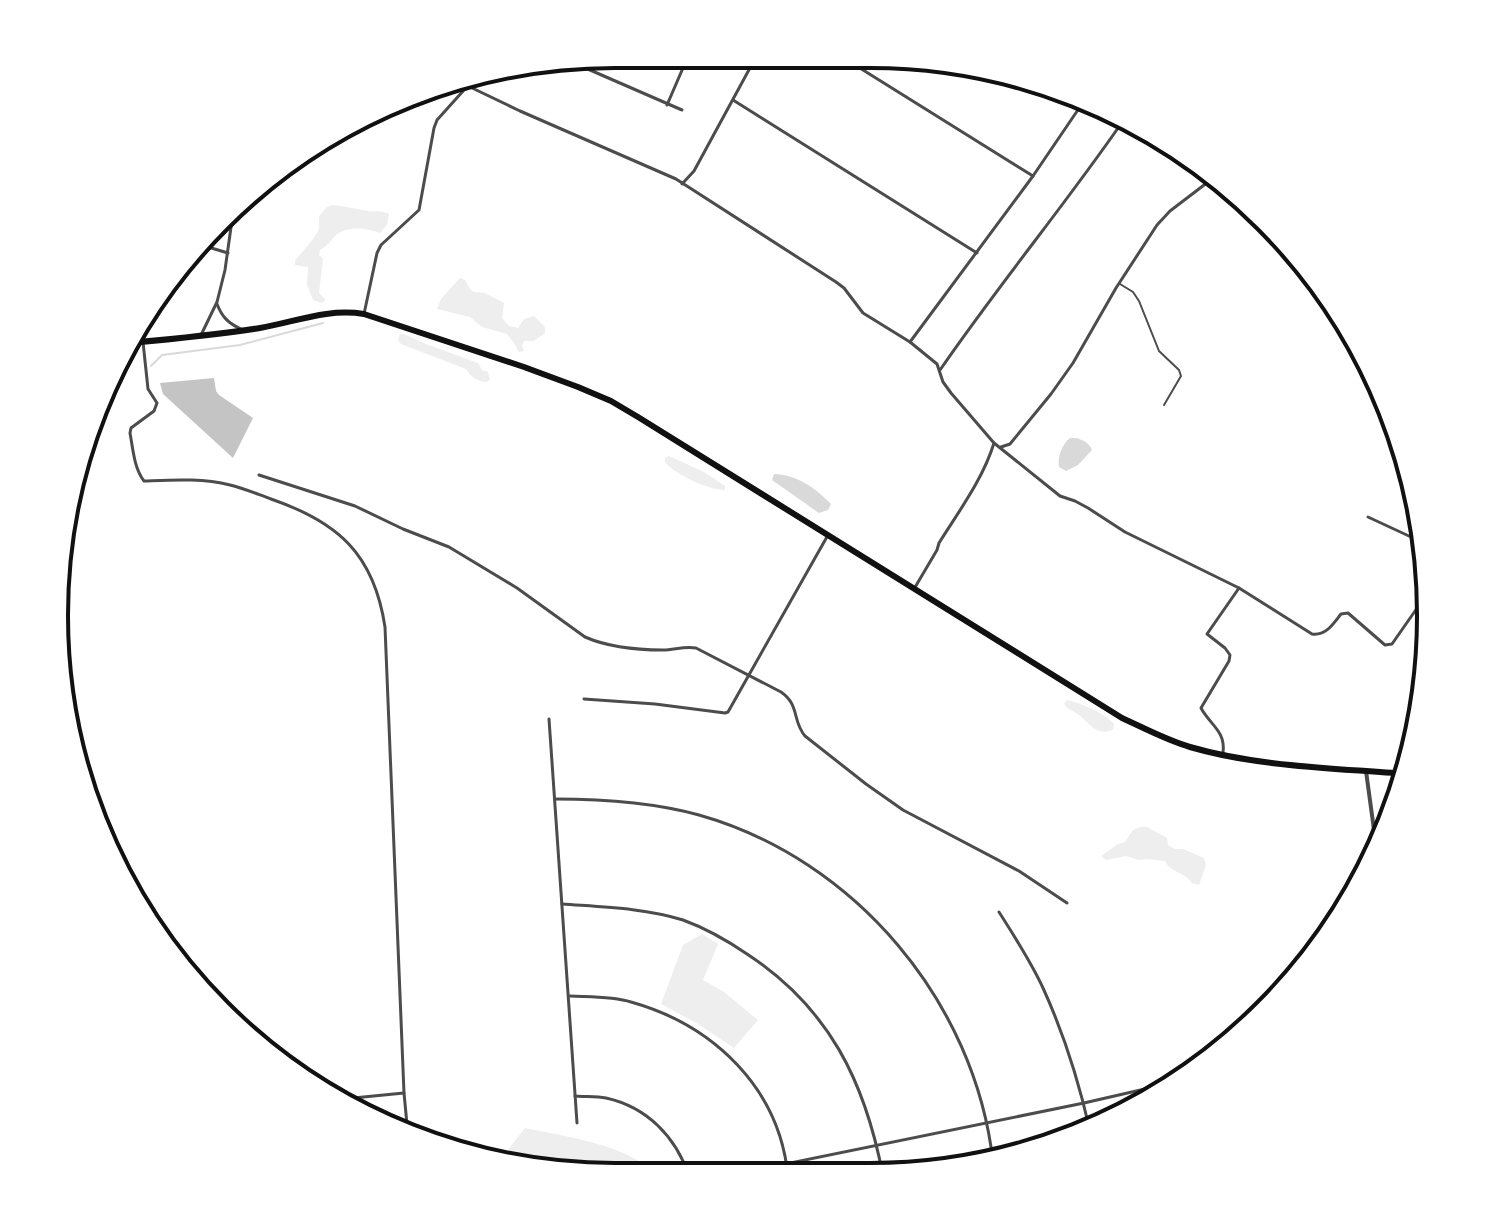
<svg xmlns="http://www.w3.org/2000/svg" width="1485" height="1231" font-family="Overpass,sans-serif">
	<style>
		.green { fill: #eee }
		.water { fill: #d9d9d9 }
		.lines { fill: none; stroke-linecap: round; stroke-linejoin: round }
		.stream { stroke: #d9d9d9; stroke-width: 2 }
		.building { fill: #c4c4c4 }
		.service { stroke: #4c4c4c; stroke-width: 2 }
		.minor { stroke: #4c4c4c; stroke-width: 3 }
		.tertiary { stroke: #4c4c4c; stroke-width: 4 }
		.primary { stroke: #111; stroke-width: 6 }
		.rim { fill: none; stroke: #111; stroke-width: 4 }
	</style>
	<rect width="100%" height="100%" fill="#fff"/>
	<!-- green -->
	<g class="green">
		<path d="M332 205C345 206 356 209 368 211 377 212 381 210 389 214L387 225 380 233C366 228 347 225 335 236 330 242 327 246 320 250L319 255 323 259 319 293 325 299 324 302 321 303 313 300 307 285 308 267 295 265V260C300 256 315 237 318 231 320 225 319 221 319 216L327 207Z"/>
		<polygon points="460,278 465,280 470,289 474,292 485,293 504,303 502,318 509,326 518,328 524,319 534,316 545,327 545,333 534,341 524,341 522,346 524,351 519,352 514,343 507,334 482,327 470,317 437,309 441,299"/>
		<path d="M400 334H404L426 344 478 363 482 370 488 372 490 380 486 382C477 381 471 377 466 369L401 344 398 340Z"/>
		<path d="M669 456 704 472 725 486V490C711 491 674 474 665 462V458Z"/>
		<path d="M1067 700C1083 704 1103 712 1114 724L1113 730C1097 736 1091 725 1079 715 1073 710 1069 711 1064 704Z"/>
		<path d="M1140 827H1147L1167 838 1168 845 1175 849H1183L1204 858 1206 865 1199 885 1192 883C1185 872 1171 873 1165 861L1146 859 1139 860 1126 856 1106 860 1101 856 1118 844 1125 842 1133 830Z"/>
		<polygon points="702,934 718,944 703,980 724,992 758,1020 734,1048 698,1024 661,1004 683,945"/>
		<path d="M525 1128C568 1137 626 1144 659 1176H578L500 1160Z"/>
	</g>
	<!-- water -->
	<g class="water">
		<path d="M1070 438C1078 437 1089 442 1092 450L1078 465 1066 471 1059 467C1057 458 1062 444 1070 438Z"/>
		<path d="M774 474C798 475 815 488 831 504L828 510 819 513 772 480Z"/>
	</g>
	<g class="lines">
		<!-- stream -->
		<polyline class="stream" points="151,366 162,355 240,345 323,323"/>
	</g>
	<!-- building -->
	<polygon class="building" points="214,378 216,391 219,395 253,418 233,458 163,394 160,383"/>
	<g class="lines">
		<!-- service -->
		<polyline class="service" points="1120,284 1133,292 1139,301 1159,351 1179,370 1181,376 1164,405"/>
		<!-- minor -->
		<g class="minor">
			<polyline points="839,55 1033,176"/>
			<polyline points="567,60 682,110"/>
			<path d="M453 80 466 89 470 87 520 111 676 179 836 282 844 288 863 313 910 342 937 364 943 382 951 393 994 443 1060 496 1075 501 1088 508 1125 532 1239 588 1312 634C1326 636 1333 624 1341 614L1348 613 1385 645 1392 644 1429 591"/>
			<polyline points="470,87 481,75"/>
			<polyline points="733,100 977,253"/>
			<polyline points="667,105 689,54"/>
			<polyline points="682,184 694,171 757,55"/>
			<polyline points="198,244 228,253"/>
			<path d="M217 304C222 317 228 323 241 329"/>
			<polyline points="364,314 377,253 381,245 419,210 434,128 437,120 464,90"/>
			<polyline points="202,333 217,302 225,270 234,206"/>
			<path d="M143 342 148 389 157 403 154 411 131 428 130 433C133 449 134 468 144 481 172 480 202 478 230 485 243 488 257 494 271 499 338 522 374 554 385 627L404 1093 408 1135"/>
			<polyline points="910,342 1033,176 1086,98"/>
			<path d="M940 370C999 284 1066 204 1125 118"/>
			<polyline points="1001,447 1010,444 1051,394 1073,363 1116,288 1157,225 1170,211 1208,182"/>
			<path d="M259 475 355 506 403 529 449 547 517 588 585 637C608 647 638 650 663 650 674 650 684 646 696 648L781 692C800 705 792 721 805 736L866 784 903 810 1019 871 1067 903"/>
			<polyline points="1368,517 1424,543"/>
			<path d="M914 589 937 550 939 543C959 511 983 479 994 443"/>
			<polyline points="584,699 655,704 725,713 728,712 828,535"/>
			<polyline points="549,719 577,1123"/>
			<path d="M1223 753C1226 731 1210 725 1201 708L1229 661 1230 655 1225 648 1207 634 1239 588"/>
			<path d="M555 799C604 799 652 802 699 815 855 859 975 1002 993 1162"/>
			<path d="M562 904C602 907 644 908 683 920 705 928 728 941 747 954 829 1008 865 1081 883 1176"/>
			<path d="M999 912C1015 937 1031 962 1043 988 1064 1034 1079 1082 1090 1131"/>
			<path d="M570 996C589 997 612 996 631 1002 713 1025 780 1088 788 1177"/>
			<path d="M575 1096C585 1097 596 1096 606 1098 647 1107 676 1137 689 1176"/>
			<polyline points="333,1100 404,1093"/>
			<polyline points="726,1176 1084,1103 1184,1080"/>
		</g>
		<!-- tertiary -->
		<polyline class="tertiary" points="1366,771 1377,852"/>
		<!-- primary -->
		<path class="primary" d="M129 343C173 339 216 335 260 328 295 322 327 308 364 314L524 367 578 387 611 401 638 417 1122 718C1144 728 1166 740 1190 747 1259 767 1334 768 1405 774"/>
	</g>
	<!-- crop -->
	<path d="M0 0H1485V1231H0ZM615 68H870A547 547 0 0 1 1417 615V616A547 547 0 0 1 870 1163H615A547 547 0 0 1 68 616V615A547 547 0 0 1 615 68Z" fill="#fff" fill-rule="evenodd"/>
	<path class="rim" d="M615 68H870A547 547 0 0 1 1417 615V616A547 547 0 0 1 870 1163H615A547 547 0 0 1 68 616V615A547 547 0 0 1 615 68Z"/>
</svg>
